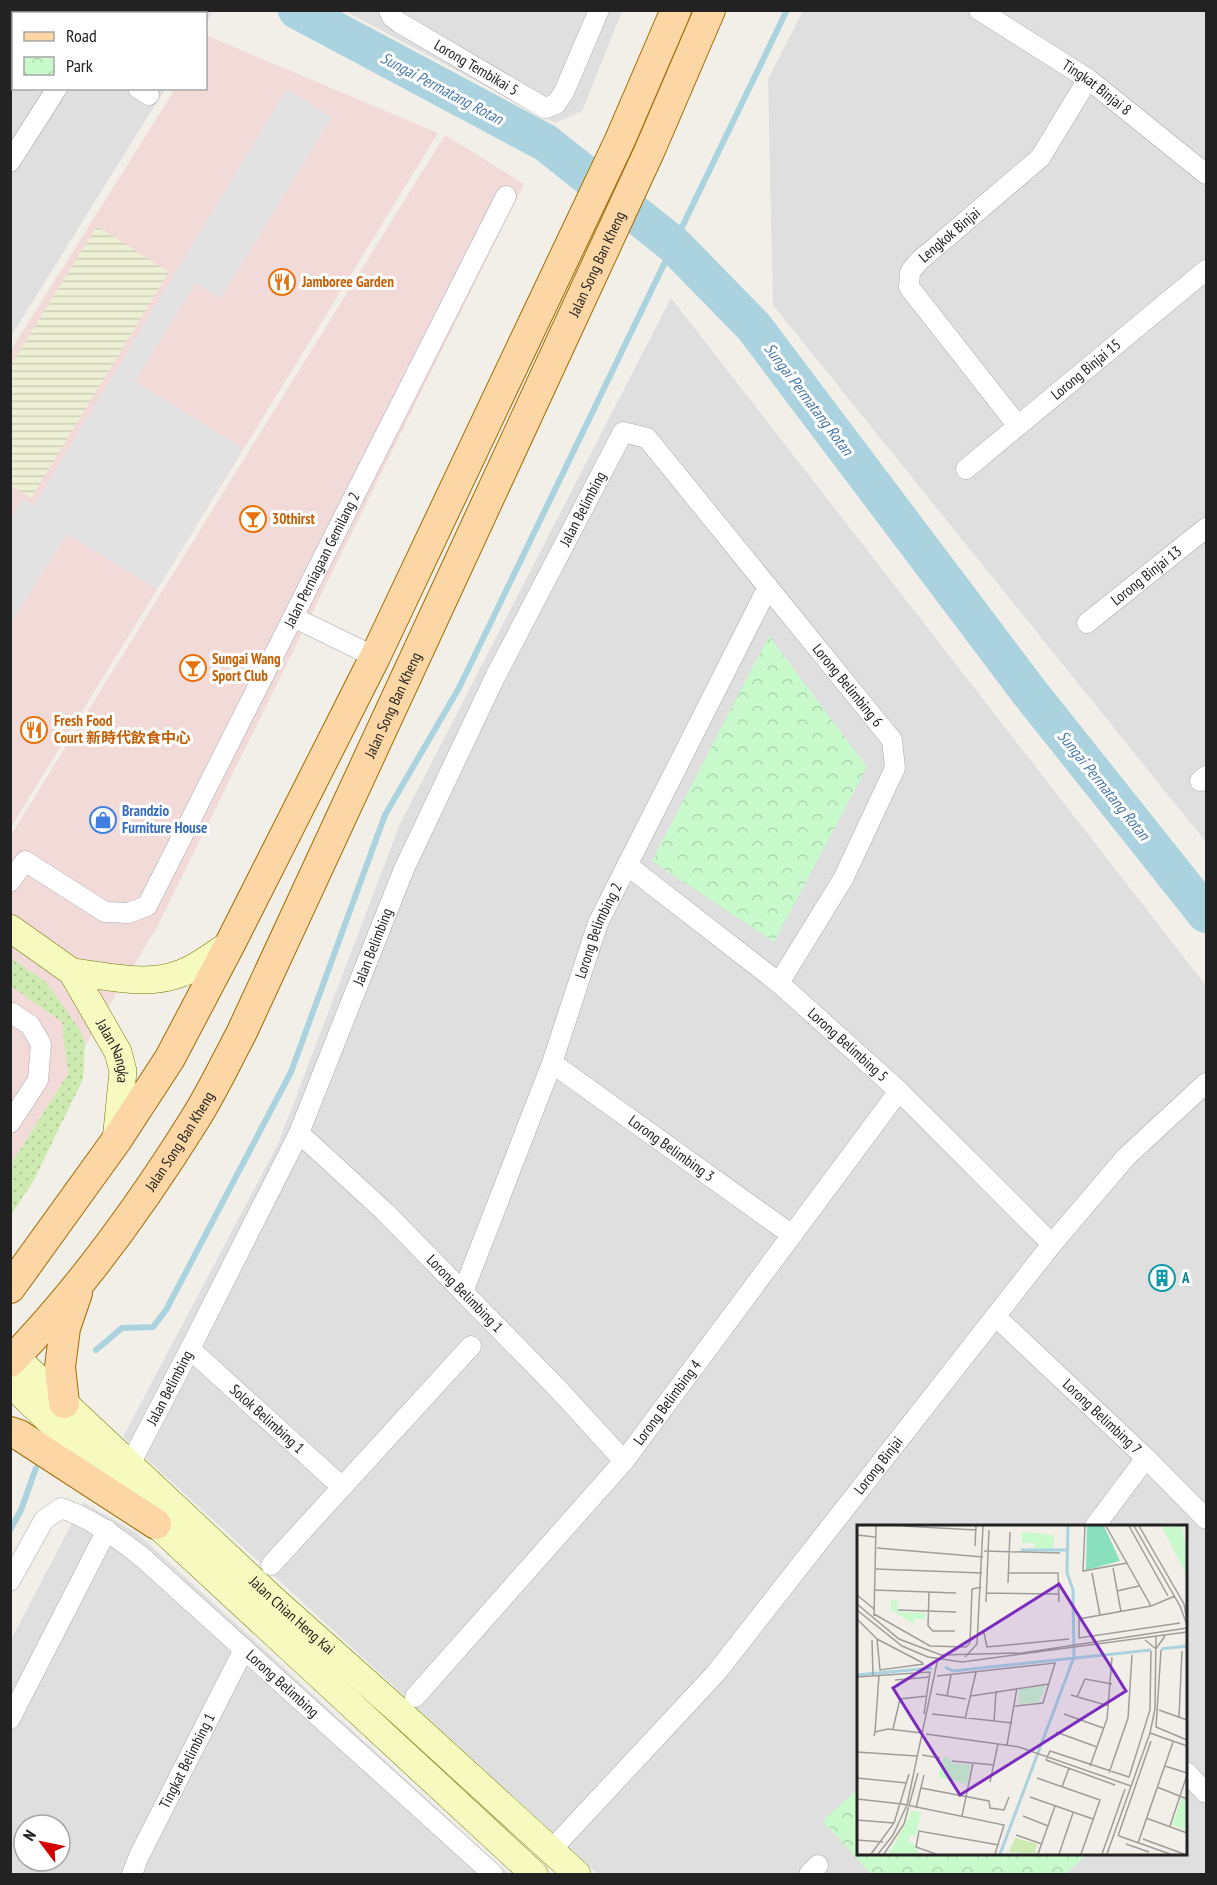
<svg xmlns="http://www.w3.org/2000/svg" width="1217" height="1885" font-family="'PT Sans Narrow','Noto Sans SC',sans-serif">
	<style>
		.residential { fill: #e0dfdf; fill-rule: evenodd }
		.commercial { fill: #f2dad9 }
		.farmland { fill: url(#farmland-rules) }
		.grass { fill: url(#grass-dots) }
		.park { fill: url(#park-crowns) }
		.parking { fill: #e2e2e2 }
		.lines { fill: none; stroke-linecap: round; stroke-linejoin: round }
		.stream { stroke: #aad3df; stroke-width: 6 }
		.river { stroke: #aad3df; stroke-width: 38 }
		.street-casing { stroke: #a9a9a9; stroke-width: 21 }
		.secondary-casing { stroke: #707d05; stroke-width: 28 }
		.primary-casing { stroke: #a06b00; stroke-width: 32 }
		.street { stroke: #fff; stroke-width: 20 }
		.secondary { stroke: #f7fabf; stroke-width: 27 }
		.primary { stroke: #fcd6a4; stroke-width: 30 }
		.labels { text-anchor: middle; stroke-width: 6; stroke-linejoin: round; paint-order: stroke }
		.street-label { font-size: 15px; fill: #222; stroke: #fff }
		.food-label { font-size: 15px; font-weight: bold; fill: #c56008; stroke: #fff; text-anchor: start }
		.shop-label { font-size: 15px; font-weight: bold; fill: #366cbe; stroke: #fff; text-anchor: start }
		.culture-label { font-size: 15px; font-weight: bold; fill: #0d838f; stroke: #fff; text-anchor: start }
		.water-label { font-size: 16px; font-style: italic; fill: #4a7aab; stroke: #fff }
		.inset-river { fill: none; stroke: #aad3df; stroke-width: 3 }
		.inset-road { fill: none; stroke: #9f9d99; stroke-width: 1.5 }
		.view { fill: #7b2cbf; fill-opacity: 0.15; stroke: #7b2cbf; stroke-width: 3 }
		.inset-edge { fill: none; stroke: #222; stroke-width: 3 }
	</style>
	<defs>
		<pattern id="farmland-rules" width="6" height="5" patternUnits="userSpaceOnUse" patternTransform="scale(1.5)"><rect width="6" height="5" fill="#eef0d5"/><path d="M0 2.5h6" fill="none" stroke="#ccceb7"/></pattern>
		<pattern id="grass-dots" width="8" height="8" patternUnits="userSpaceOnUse" patternTransform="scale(1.5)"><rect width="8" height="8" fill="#cdebb0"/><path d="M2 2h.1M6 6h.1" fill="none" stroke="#b0c997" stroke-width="1.8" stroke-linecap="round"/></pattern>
		<pattern id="park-crowns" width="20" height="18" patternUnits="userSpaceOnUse" patternTransform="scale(1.5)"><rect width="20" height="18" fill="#c8facc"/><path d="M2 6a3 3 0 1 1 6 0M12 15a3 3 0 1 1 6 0" fill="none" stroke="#acd6af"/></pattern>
	</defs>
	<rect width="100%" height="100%" fill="#f2efe9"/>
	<!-- residential -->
	<g class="residential">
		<polygon points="11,11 213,11 206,23 206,14 14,14 14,88 165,89 11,336"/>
		<polygon points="345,11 622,11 582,111 555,123"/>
		<polygon points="803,11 1206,11 1206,842 773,305 768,79"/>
		<path d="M671 298 1206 986V1874H598L123 1437 278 1144 400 824ZM858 1526H1186V1854H858Z"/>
		<path d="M83 1502 137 1533 509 1874H11L10 1642ZM24 1825H60V1861H24Z"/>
	</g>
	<!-- commercial -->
	<g class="commercial">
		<polygon points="208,36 438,133 11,827 11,350 175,89 206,88 206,41"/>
		<polygon points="445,135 524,184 157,927 68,1074 11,1164 11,835"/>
	</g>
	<!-- farmland -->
	<polygon class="farmland" points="97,226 169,272 31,498 11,485 11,365"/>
	<!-- grass -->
	<polygon class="grass" points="11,958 46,982 80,1030 85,1042 83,1079 34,1180 11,1215 11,1164 68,1074 62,1022 11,986"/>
	<!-- park -->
	<g class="park">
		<polygon points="769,636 867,767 774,942 652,861"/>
		<polygon points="858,1789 858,1854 1087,1854 1066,1874 871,1874 823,1821"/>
	</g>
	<!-- parking -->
	<polygon class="parking" points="287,89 332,117 221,298 196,283 135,381 243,448 157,589 67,534 11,623 11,519 23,499 34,506"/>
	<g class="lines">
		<!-- stream -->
		<g class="stream">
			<polyline points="96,1350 122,1328 153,1327 166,1310 291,1072 385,815 459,688 787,10"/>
			<polyline points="10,1530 21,1510 36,1468"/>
		</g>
		<!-- river -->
		<polyline class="river" points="297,10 546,143 673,244 754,327 1030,693 1206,914"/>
		<defs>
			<g id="street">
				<polyline points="11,10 16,14"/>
				<path id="s1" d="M389 10 392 17 400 23 545 108 556 104 564 92 599 10"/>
				<path id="s2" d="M979 10 1088 79 1206 174"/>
				<polyline points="138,88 149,95"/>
				<polyline points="10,162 57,88"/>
				<path id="s3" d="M1018 426 909 287 910 272 919 261 1040 158 1088 79"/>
				<path id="s4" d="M966 469 1206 270"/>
				<polyline points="293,617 375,657"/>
				<path id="s5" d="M1087 623 1206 528"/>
				<polyline points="1200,781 1206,776"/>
				<path id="s6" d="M627 865 779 983 899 1091 1052 1244"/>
				<path id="s7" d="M10 882 25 861 105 912 128 913 147 906 506 196"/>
				<polyline points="10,1012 30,1025 41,1044 38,1080 10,1123"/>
				<path id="s8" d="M552 1063 792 1235"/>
				<path id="s9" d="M299 1133 385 1212 561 1392 624 1461"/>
				<path id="s10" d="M463 1292 552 1063 598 923 768 587"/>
				<path id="s11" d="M995 1316 1146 1458 1206 1519"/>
				<path id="s12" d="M190 1349 342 1487"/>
				<path id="s13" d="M130 1464 190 1349 299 1133 404 869 495 677 623 432 647 438 892 740 895 768 843 879 779 983"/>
				<polyline points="1095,1526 1146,1458"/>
				<polyline points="271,1565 471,1346"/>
				<path id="s14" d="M10 1581 44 1520 61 1508C93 1519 116 1537 142 1557L493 1874"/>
				<path id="s15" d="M415 1697 624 1461 899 1091"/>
				<polyline points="10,1719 107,1530"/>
				<polyline points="1186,1772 1206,1793"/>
				<path id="s16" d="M552 1849 716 1673 1052 1244 1126 1157 1206 1083"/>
				<path id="s17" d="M132 1874 139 1856 244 1649"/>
				<polyline points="809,1874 818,1865"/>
			</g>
			<g id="secondary">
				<path id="s18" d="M10 928 72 972 118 1052 123 1071 116 1141"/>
				<path d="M72 972C108 976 148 987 182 973 199 967 215 953 230 944"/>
				<path id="s19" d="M10 1352 273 1599 401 1713 577 1874"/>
				<polyline points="10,1383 156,1524 534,1874"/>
			</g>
			<g id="primary">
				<polyline points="10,1288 116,1141 170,1058 230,944 375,657 620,140 676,10"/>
				<path id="s20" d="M10 1362C81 1289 142 1204 195 1119 212 1092 226 1062 241 1034L649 152 710 10"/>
				<polyline points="64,1403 60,1367 65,1328 77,1293"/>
				<polyline points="10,1432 19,1435 156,1524"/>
			</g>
		</defs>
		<!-- street casing -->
		<use href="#street" class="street-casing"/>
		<!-- secondary casing -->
		<use href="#secondary" class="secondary-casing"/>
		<!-- primary casing -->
		<use href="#primary" class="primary-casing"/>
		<!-- street -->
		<use href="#street" class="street"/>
		<!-- secondary -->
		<use href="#secondary" class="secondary"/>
		<!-- primary -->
		<use href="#primary" class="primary"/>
	</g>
	<!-- icons -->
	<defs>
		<symbol id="restaurant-ring" viewBox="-11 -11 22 22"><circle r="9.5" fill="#fff" stroke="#e8710a" stroke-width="1.5"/><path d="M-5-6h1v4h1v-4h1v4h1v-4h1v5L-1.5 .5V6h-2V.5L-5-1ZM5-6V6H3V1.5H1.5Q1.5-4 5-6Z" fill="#e8710a"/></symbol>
		<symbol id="bar-ring" viewBox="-11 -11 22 22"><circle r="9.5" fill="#fff" stroke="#e8710a" stroke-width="1.5"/><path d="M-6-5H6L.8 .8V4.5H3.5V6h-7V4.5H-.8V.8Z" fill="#e8710a"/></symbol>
		<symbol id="shop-ring" viewBox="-11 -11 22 22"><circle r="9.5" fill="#fff" stroke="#3f7fe0" stroke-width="1.5"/><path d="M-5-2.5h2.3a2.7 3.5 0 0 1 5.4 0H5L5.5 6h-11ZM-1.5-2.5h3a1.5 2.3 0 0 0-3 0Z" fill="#3f7fe0"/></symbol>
		<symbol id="building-ring" viewBox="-11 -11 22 22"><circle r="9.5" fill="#fff" stroke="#0f9aa8" stroke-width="1.5"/><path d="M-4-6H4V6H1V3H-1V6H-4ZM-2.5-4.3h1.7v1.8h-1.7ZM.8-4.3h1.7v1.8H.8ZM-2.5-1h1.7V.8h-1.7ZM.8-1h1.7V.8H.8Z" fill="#0f9aa8"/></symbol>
	</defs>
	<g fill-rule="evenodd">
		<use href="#restaurant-ring" x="267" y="267" width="30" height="30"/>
		<use href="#bar-ring" x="238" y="504" width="30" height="30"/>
		<use href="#bar-ring" x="178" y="653" width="30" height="30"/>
		<use href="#restaurant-ring" x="19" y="715" width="30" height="30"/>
		<use href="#shop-ring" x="88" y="805" width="30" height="30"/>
		<use href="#building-ring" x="1147" y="1263" width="30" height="30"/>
	</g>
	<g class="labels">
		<!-- street labels -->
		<g class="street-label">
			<text dy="5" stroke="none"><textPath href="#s1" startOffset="106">Lorong Tembikai 5</textPath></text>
			<text dy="5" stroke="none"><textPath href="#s2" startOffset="141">Tingkat Binjai 8</textPath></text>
			<text dy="5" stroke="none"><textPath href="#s3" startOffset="246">Lengkok Binjai</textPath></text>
			<text dy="5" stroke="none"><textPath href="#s20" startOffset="1251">Jalan Song Ban Kheng</textPath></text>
			<text dy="5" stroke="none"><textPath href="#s4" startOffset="156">Lorong Binjai 15</textPath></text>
			<text dy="5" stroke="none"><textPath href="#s13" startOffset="1058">Jalan Belimbing</textPath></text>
			<text dy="5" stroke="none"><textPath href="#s7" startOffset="552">Jalan Perniagaan Gemilang 2</textPath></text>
			<text dy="5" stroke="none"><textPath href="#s5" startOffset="76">Lorong Binjai 13</textPath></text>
			<text dy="5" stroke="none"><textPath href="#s13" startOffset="1488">Lorong Belimbing 6</textPath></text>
			<text dy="5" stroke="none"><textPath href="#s20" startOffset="765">Jalan Song Ban Kheng</textPath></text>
			<text dy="5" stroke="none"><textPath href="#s10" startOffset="386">Lorong Belimbing 2</textPath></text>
			<text dy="5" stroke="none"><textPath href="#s13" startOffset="572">Jalan Belimbing</textPath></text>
			<text dy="5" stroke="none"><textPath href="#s6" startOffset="285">Lorong Belimbing 5</textPath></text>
			<text dy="5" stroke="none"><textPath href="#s18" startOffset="166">Jalan Nangka</textPath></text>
			<text dy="5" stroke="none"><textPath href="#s20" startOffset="279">Jalan Song Ban Kheng</textPath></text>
			<text dy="5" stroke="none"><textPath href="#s8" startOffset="147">Lorong Belimbing 3</textPath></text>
			<text dy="5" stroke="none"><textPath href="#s9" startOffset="231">Lorong Belimbing 1</textPath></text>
			<text dy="5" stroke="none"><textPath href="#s13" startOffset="86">Jalan Belimbing</textPath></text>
			<text dy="5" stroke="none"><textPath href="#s15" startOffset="388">Lorong Belimbing 4</textPath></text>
			<text dy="5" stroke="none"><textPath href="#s11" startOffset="147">Lorong Belimbing 7</textPath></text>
			<text dy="5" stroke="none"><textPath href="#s12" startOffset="104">Solok Belimbing 1</textPath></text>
			<text dy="5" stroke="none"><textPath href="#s16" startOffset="504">Lorong Binjai</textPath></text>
			<text dy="5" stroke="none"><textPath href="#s19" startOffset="386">Jalan Chian Heng Kai</textPath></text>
			<text dy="5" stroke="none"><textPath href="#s14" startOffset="375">Lorong Belimbing</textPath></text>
			<text dy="5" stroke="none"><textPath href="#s17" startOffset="126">Tingkat Belimbing 1</textPath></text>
		</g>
		<!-- food labels -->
		<g class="food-label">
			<text x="302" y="287">Jamboree Garden</text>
			<text x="272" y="524">30thirst</text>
			<text x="212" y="664">Sungai Wang<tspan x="212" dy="17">Sport Club</tspan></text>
			<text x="54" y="726">Fresh Food<tspan x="54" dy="17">Court 新時代飲食中心</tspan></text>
		</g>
		<!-- shop labels -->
		<g class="shop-label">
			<text x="122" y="816">Brandzio<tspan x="122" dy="17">Furniture House</tspan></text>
		</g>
		<!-- culture labels -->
		<g class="culture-label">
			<text x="1182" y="1283">A</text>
		</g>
		<!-- water labels -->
		<g class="water-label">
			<text transform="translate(442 88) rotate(28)" y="6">Sungai Permatang Rotan</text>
			<text transform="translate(809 399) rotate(53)" y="6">Sungai Permatang Rotan</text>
			<text transform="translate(1104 785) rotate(51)" y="6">Sungai Permatang Rotan</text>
		</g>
	</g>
	<!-- overview -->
	<g transform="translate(857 1525)">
		<rect width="330" height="330" fill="#f2efe9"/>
		<path d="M158 313 180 319 178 329 152 327Z" fill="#cdebb0"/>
		<path d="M325 1 330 26V51L305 2ZM165 7 197 10 196 25H178V18H165ZM34 75H40L41 87 68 88 69 94H57V99L34 85ZM188 161 182 177 162 179V164ZM87 231 93 233 94 238 114 240 110 259 81 252ZM325 273 330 275V305L315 300ZM55 286 64 287 59 311 53 310 51 317 57 319 62 329H32Z" fill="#c8facc"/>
		<path d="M230 1H247L263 36 229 45Z" fill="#88e0be"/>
		<path class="inset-river" d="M164 25H210M304 124 330 121M88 142 96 146 124 143 294 125M0 150 75 143M143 329 217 132 216 65 210 48 211 1"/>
		<path class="inset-road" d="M46 1 119 5M228 1 226 46 270 38M249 1 294 81M272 1 311 71M277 1 323 81 330 100M282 1 327 79 330 95M0 10 18 12M118 21 119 1M20 23 126 32M127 26 203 28M256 43 264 87M19 44 125 48M151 48H201L202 77M235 48 243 90M151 58 153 7M17 65 99 68M260 66 282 61M72 67 71 101 76 106H98M129 68 202 69M0 70 17 84M318 71 294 81 222 94V113L323 98M129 77 132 5M0 79 42 114 84 130 165 128 330 103M0 85 45 121 71 132 105 137 330 107M41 85 99 87M17 89 73 121 109 122 113 118 115 64 124 62M17 91 19 1M0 94 20 114 23 145 67 139M121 108H127L130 122 212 114M20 114 66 138M15 115 16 151M288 115 299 124 308 111M304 125 299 202 330 215M108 132 120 119 126 1M80 151 198 138 186 178 158 181M0 152 73 147 67 189M38 155 73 152M0 162V187M79 169 109 174M214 170 252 181M90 171 94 150M114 171 192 159M220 172 228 154 255 159M302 185 330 195M75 189 155 198M207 189 246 203M322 192 325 126M108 194 119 147M137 197 139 166M36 204 43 174 70 171M18 207 22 150M199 207 240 222M293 208 330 221M69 209 162 222 274 261M17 211 18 207 31 204 65 208M150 220 160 163M0 227 60 231M65 230 83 233M189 235 193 226 272 252 293 185 294 126M189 235 258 260M95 236 137 240M233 241 250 194 255 132M308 241 330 248M252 248 271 193 275 130M0 253 50 258M180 253 243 275 224 329M133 257 141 219M205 262 212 243M300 262 330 274M64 263 132 276 133 283 147 285 152 272M173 272 236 294M0 274 45 279 147 300 138 329M59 283 67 250M105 291 116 238M166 291 191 301M289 293 330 308M0 295 37 298M313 301 330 250M159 310 185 319M261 311 294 216M262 311 313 329M286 314 327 329M0 315 26 317M281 318 316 217M269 319 292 327M14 329 37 298 52 249M21 329 36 310 50 280 81 133M27 329 47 299 61 248M79 329 59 322 62 306 142 320M181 329 198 281M202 329 216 288M245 329 268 264M250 329 293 208 298 184 299 111"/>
		<path class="view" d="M202 59 269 166 103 270 36 163Z"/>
		<rect width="330" height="330" class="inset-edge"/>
	</g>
	<!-- border -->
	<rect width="1217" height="1885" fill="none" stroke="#222222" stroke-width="24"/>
	<!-- legend -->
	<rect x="12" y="12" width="195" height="78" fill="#ffffff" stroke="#a7a7a7" stroke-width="1.5"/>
	<rect x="24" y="32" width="30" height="9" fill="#fcd6a4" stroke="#a7a7a7" stroke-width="1.5"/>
	<text x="66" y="42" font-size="18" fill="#222222">Road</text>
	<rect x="24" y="57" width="30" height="18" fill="url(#park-crowns)" stroke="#a7a7a7" stroke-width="1.5"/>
	<text x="66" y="72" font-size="18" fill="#222222">Park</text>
	<!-- north arrow -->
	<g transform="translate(42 1843) rotate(302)"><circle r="28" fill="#ffffff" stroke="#a7a7a7" stroke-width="1.5"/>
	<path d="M0-4.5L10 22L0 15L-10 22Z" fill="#d40000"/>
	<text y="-9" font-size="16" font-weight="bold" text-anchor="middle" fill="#222222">N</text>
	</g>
</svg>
